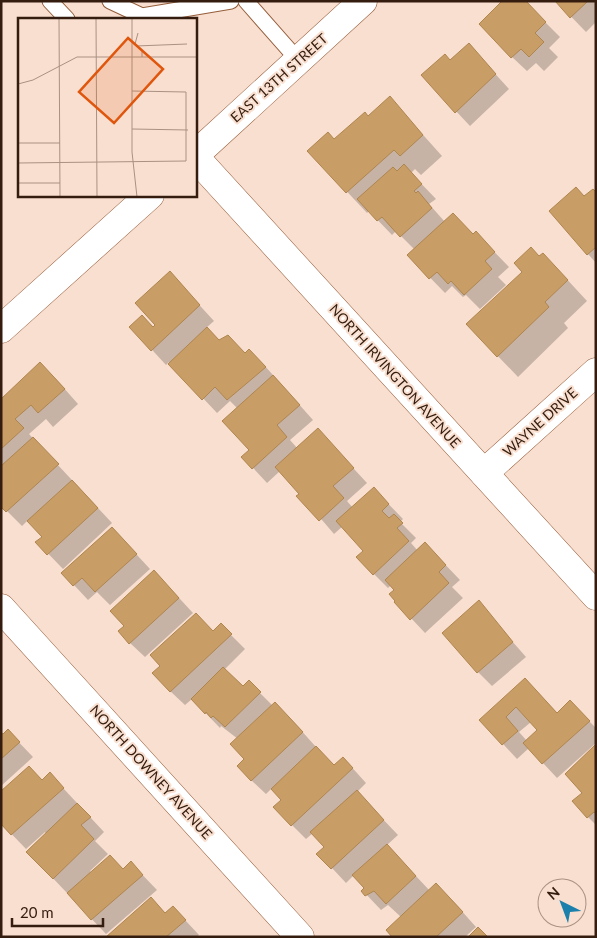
<svg xmlns="http://www.w3.org/2000/svg" width="597" height="938" font-family="Lato,sans-serif">
	<style>
		.shadow { fill: #0003; fill-rule: evenodd }
		.building { fill: #c99d66; stroke: #af854e }
		.lines { fill: none; stroke-linecap: round; stroke-linejoin: round }
		.lane-casing { stroke: #955d3a; stroke-width: 17 }
		.street-casing { stroke: #955d3a; stroke-width: 29 }
		.lane { stroke: #fff; stroke-width: 15 }
		.street { stroke: #fff; stroke-width: 28 }
		.labels { text-anchor: middle; stroke-width: 4; stroke-linejoin: round; paint-order: stroke }
		.street-label { font-size: 14px; fill: #341d0e; stroke: #f9dfd0 }
		.inset-road { fill: none; stroke: #aa9182; stroke-width: 1 }
		.view { fill: #df560c; fill-opacity: 0.15; stroke: #df560c; stroke-width: 2.5 }
		.inset-edge { fill: none; stroke: #341d0e; stroke-width: 2.5 }
	</style>
	<rect width="100%" height="100%" fill="#f9dfd0"/>
	<!-- shadow -->
	<g class="shadow">
		<polygon points="524,1 560,37 549,48 558,57 544,71 536,63 527,71 512,57"/>
		<polygon points="556,1 596,1 596,22 586,32"/>
		<polygon points="469,45 509,89 470,126 423,76 450,62"/>
		<polygon points="390,98 442,156 421,175 415,169 411,173 436,199 429,204 445,222 473,235 476,233 509,267 498,277 506,285 480,309 466,295 463,297 452,286 445,293 409,256 415,250 396,231 392,235 369,211 367,213 309,151 334,140 368,117"/>
		<polygon points="596,193 596,263 588,254 585,197"/>
		<polygon points="539,258 563,275 587,301 564,323 568,328 518,377 467,324"/>
		<polygon points="170,273 214,321 206,328 219,341 264,365 313,420 290,440 298,449 318,430 367,483 347,501 353,508 374,489 403,519 400,522 416,538 411,543 418,551 439,558 460,580 452,587 463,598 425,633 396,602 396,590 391,585 388,588 374,574 365,551 343,526 334,534 280,471 267,483 243,457 251,450 238,409 230,401 217,413 169,362 166,365 131,327 154,328 156,325"/>
		<polygon points="55,378 78,404 53,427 46,419 29,434 112,523 63,569 37,542 43,537 28,520 22,526 1,505 1,400"/>
		<polygon points="112,528 150,569 110,605 97,592 88,600 74,585"/>
		<polygon points="168,586 193,613 145,657 130,643"/>
		<polygon points="478,602 526,657 492,686 478,672"/>
		<polygon points="221,625 245,649 224,670 243,687 249,682 273,706 290,718 334,767 343,758 357,773 366,783 357,792 398,835 387,845 430,891 451,899 476,927 465,937 394,937 401,917 388,905 381,910 363,891 366,889 354,875 346,883 332,868 326,847 313,833 306,839 292,825 283,800 272,788 266,794 251,780 238,739 221,726 220,728 192,699 185,705 170,691 213,632"/>
		<path d="M525 679 558 714 584 716 596 728V743L557 778 529 748 517 759 481 720ZM531 722 539 730 527 741 519 732Z"/>
		<polygon points="8,731 33,757 1,786 1,734 3,736"/>
		<polygon points="595,747 596,747 596,825 588,817 583,793 566,775"/>
		<polygon points="50,774 104,832 95,841 108,854 90,871 92,873 124,870 131,863 157,890 106,934 28,852 46,834 45,832 26,849 1,823"/>
		<polygon points="151,898 166,914 173,907 199,935 197,937 108,937"/>
	</g>
	<!-- building -->
	<g class="building">
		<polygon points="502,1 526,1 546,22 535,33 544,42 529,57 521,49 511,58 479,24"/>
		<polygon points="555,1 588,1 570,18"/>
		<polygon points="469,43 496,74 455,113 421,75 445,54 450,60"/>
		<polygon points="390,96 423,135 400,156 394,150 346,193 307,151 328,132 334,139 365,112 368,116"/>
		<polygon points="404,164 422,184 414,191 416,193 418,191 432,208 400,237 382,217 377,221 357,199 393,167 397,171"/>
		<polygon points="576,187 584,196 593,189 596,192 596,247 587,255 549,211"/>
		<polygon points="453,213 473,234 476,231 495,252 485,261 492,269 464,295 451,281 448,284 437,272 429,279 407,255"/>
		<polygon points="531,247 539,256 543,253 568,280 545,302 549,307 497,357 466,324 522,272 514,263"/>
		<polygon points="170,271 200,305 151,351 129,327 142,315 153,327 155,325 135,303"/>
		<polygon points="207,327 219,340 228,335 245,353 249,349 266,367 227,400 215,387 202,400 168,364"/>
		<polygon points="40,362 65,389 38,413 31,405 15,419 24,428 1,449 1,399"/>
		<polygon points="273,375 300,405 277,425 287,437 252,469 241,457 249,450 222,421"/>
		<polygon points="318,428 354,468 333,486 344,498 319,521 296,496 299,494 275,467"/>
		<polygon points="33,437 59,464 6,512 1,507 1,466"/>
		<polygon points="72,480 98,508 47,555 35,542 42,537 27,521"/>
		<polygon points="374,487 389,504 382,511 389,518 394,514 403,523 397,528 409,541 373,575 356,557 363,551 336,521"/>
		<polygon points="112,527 137,554 95,592 82,578 73,586 61,573"/>
		<polygon points="425,542 446,565 439,572 449,583 410,620 394,602 395,601 389,594 394,590 385,580"/>
		<polygon points="154,570 179,598 129,644 118,631 124,626 110,611"/>
		<polygon points="479,600 513,642 477,673 442,633"/>
		<polygon points="196,613 213,631 221,623 232,634 170,692 152,673 160,666 150,655"/>
		<polygon points="223,667 243,686 249,680 261,692 225,727 213,716 211,718 206,712 205,714 191,699"/>
		<polygon points="525,678 557,713 570,700 590,721 542,764 523,743 537,730 516,707 506,717 518,731 502,745 479,720"/>
		<polygon points="275,702 303,732 251,781 237,766 244,759 230,744"/>
		<polygon points="8,729 20,742 1,759 1,733 3,734"/>
		<polygon points="595,745 596,814 594,812 587,818 572,801 582,793 565,774"/>
		<polygon points="316,746 334,765 343,757 353,768 291,826 273,807 281,800 271,789"/>
		<polygon points="29,766 42,780 50,772 64,788 11,835 1,824 1,791"/>
		<polygon points="357,790 384,820 331,869 316,854 324,847 310,832"/>
		<polygon points="77,803 91,817 81,825 94,839 53,879 26,852"/>
		<polygon points="387,844 416,876 386,904 374,891 365,896 361,891 364,888 352,875"/>
		<polygon points="110,855 123,869 131,861 143,875 91,920 67,893"/>
		<polygon points="436,883 463,912 436,937 392,937 386,930"/>
		<polygon points="151,897 165,913 173,906 186,920 166,937 106,937"/>
		<polygon points="478,927 488,937 468,937"/>
	</g>
	<g class="lines">
		<defs>
			<g id="lane">
				<polyline points="50,1 67,19"/>
				<polyline points="110,1 142,16 231,1"/>
				<polyline points="246,1 298,60"/>
			</g>
			<g id="street">
				<polyline points="195,155 363,1"/>
				<polyline points="195,157 596,596"/>
				<polyline points="1,329 150,195"/>
				<polyline points="484,473 596,372"/>
				<polyline points="1,608 300,937"/>
			</g>
		</defs>
		<!-- lane casing -->
		<use href="#lane" class="lane-casing"/>
		<!-- street casing -->
		<use href="#street" class="street-casing"/>
		<!-- lane -->
		<use href="#lane" class="lane"/>
		<!-- street -->
		<use href="#street" class="street"/>
	</g>
	<g class="labels">
		<!-- street labels -->
		<g class="street-label">
			<text transform="translate(279 78) rotate(-42)" y="5">EAST 13TH STREET</text>
			<text transform="translate(395 376) rotate(48)" y="5">NORTH IRVINGTON AVENUE</text>
			<text transform="translate(540 422) rotate(-42)" y="5">WAYNE DRIVE</text>
			<text transform="translate(151 772) rotate(48)" y="5">NORTH DOWNEY AVENUE</text>
		</g>
	</g>
	<!-- overview -->
	<g transform="translate(18 18)">
		<rect width="179" height="179" fill="#f9dfd0"/>
		<path class="inset-road" d="M41 0 42 179M78 0 79 179M114 0V134L119 179M120 15 117 26 124 33V39M118 28 169 26M0 66 15 62 59 39H179M0 91V179M114 111 170 112M0 125H42M0 145 168 143V74L114 73M1 165H42"/>
		<path class="view" d="M110 20 145 51 96 105 61 74Z"/>
		<rect width="179" height="179" class="inset-edge"/>
	</g>
	<!-- border -->
	<rect width="597" height="938" fill="none" stroke="#341d0e" stroke-width="5"/>
	<!-- north arrow -->
	<g transform="translate(562 903) rotate(318)"><circle r="24" fill="#f9dfd0" stroke="#aa9182"/>
	<path d="M0-4L9 19L0 12L-9 19Z" fill="#1b80ab"/>
	<text y="-8" font-size="14" font-weight="bold" text-anchor="middle" fill="#341d0e">N</text>
	</g>
	<!-- scale -->
	<path d="M12 918v8h91v-8" fill="none" stroke="#341d0e" stroke-width="2.5"/>
	<text x="20" y="918" font-size="15" fill="#341d0e" stroke="#f9dfd0" stroke-width="4" paint-order="stroke">20 m</text>
</svg>
